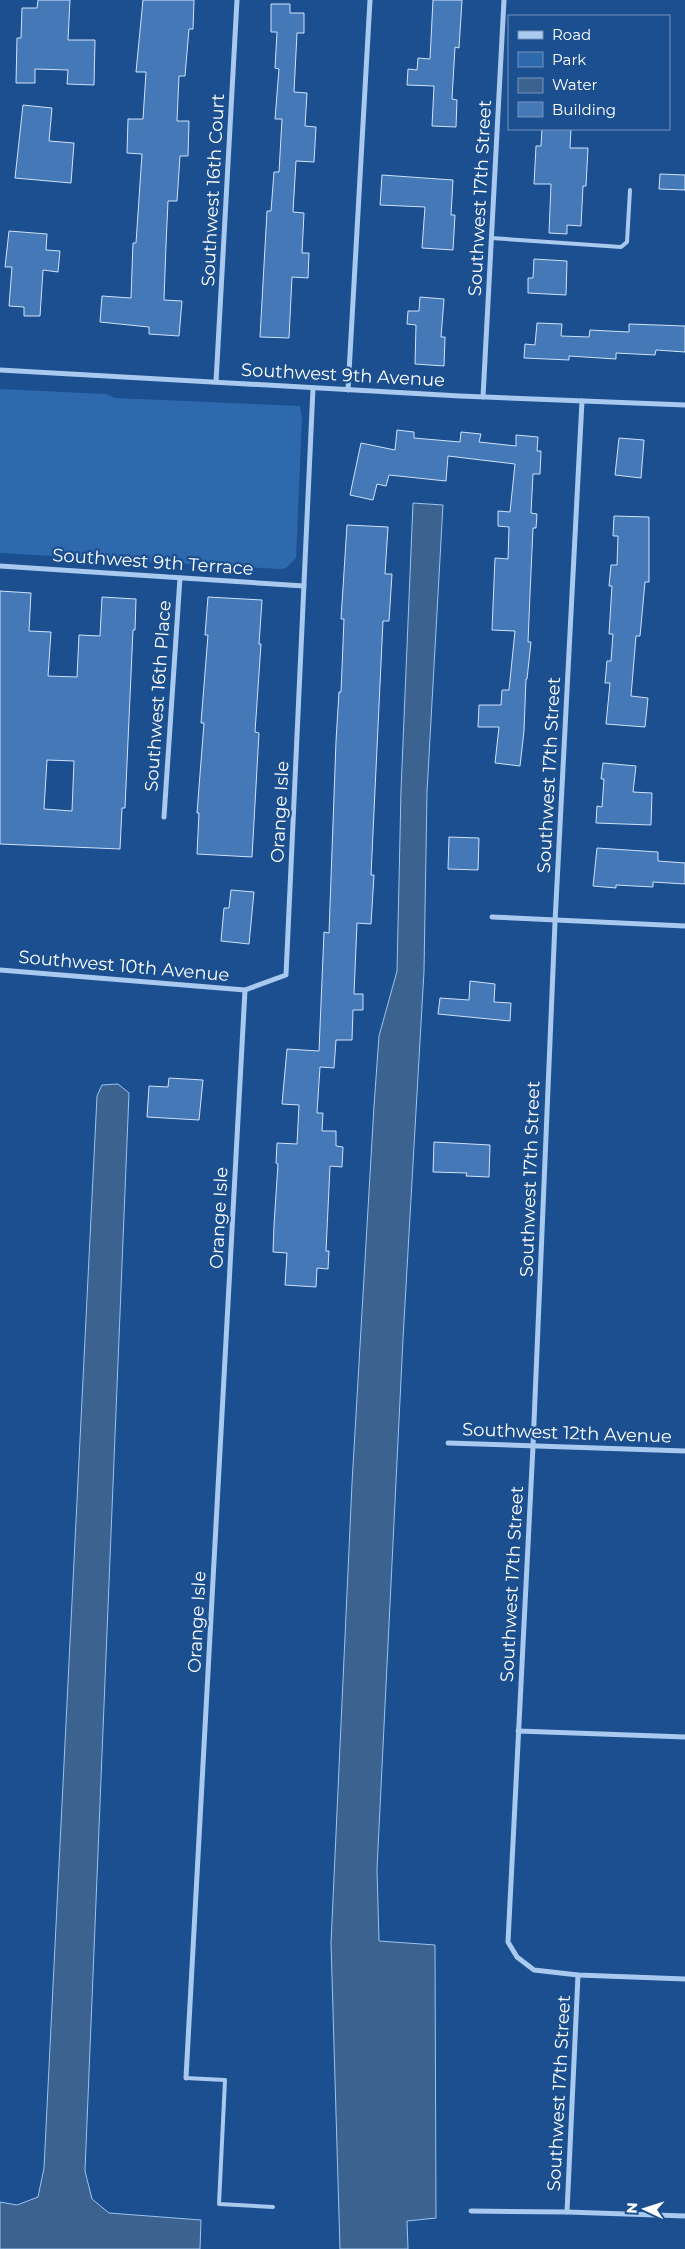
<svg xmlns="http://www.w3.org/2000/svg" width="685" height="2249" font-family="Montserrat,sans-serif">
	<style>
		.green { fill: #2e69ad }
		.water { fill: #3c6290; stroke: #9cc4f0 }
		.building { fill: #4478b7; stroke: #cfe3fa; fill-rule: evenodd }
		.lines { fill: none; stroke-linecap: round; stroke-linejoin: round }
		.lane { stroke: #a9c9ee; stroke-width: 4 }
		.street { stroke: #a9c9ee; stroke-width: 5 }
		.labels { text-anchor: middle; stroke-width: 4.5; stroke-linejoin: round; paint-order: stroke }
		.street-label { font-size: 18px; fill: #fff; stroke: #1b4f8f }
	</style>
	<rect width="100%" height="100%" fill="#1b4f8f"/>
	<!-- green -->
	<polygon class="green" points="0,389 106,394 115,398 300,406 302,418 296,558 286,568 280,569 0,553"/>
	<!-- water -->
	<g class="water">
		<polygon points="413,503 443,505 427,792 424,971 403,1339 377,1869 379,1941 435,1945 436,2218 407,2221 408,2249 340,2249 331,1943 352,1483 374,1106 379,1036 397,971 401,790"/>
		<polygon points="118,1084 129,1093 85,2171 92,2199 109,2213 201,2220 200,2249 0,2249 0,2202 17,2205 38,2197 44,2168 97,1096 102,1085"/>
	</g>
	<!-- building -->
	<g class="building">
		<polygon points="38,0 70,0 68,40 95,40 94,85 67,84 68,70 35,69 35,83 16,83 17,38 21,38 22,8 37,8"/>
		<polygon points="143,0 194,0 193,29 189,29 185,76 179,76 177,121 189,121 188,156 180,156 177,201 168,201 166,245 164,300 182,301 179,336 149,334 149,327 100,322 102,296 131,298 133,243 136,243 142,154 127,153 128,119 143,119 146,72 136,72"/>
		<polygon points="433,0 462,0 459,48 455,47 452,99 457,100 456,127 432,126 434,86 407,85 408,69 417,70 418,58 430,59"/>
		<polygon points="271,4 290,4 290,13 304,13 304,33 297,33 294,92 307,93 305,126 316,127 314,162 296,161 293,212 304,213 302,253 309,253 308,278 292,277 289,338 260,337 267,211 271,211 274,172 279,172 282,119 275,119 279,69 275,68 277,32 271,32"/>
		<polygon points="23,105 52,108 49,141 74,143 71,183 15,178"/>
		<polygon points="542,129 571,129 570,148 588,148 586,186 583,186 581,226 567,225 567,234 549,233 551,184 534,184 536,146 541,146"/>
		<polygon points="660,174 685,175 685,190 659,189"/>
		<polygon points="382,175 453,180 451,215 455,215 453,250 422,248 425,207 380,205"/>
		<polygon points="9,231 47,234 46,250 60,251 58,272 43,270 40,316 24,316 24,307 9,306 12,267 5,267"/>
		<polygon points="534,259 567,261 566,295 528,293 528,278 533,278"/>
		<polygon points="420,297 444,299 441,337 445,337 444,366 415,364 416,325 407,324 408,311 419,311"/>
		<polygon points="537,323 562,324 561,336 589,337 590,330 629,332 629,324 685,326 685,352 656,350 655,355 616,353 616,359 569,356 569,360 524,358 525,344 535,345"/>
		<polygon points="397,430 414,432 414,438 460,442 461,432 481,434 479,442 516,446 516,435 538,437 537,451 541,451 540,474 533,474 531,513 537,514 536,528 533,528 530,594 528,642 531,642 527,679 526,679 524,731 520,766 495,763 499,727 478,727 479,705 501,705 502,690 509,690 515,631 492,630 495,558 508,559 509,527 498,526 498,511 510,512 515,464 448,456 446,481 389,475 386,486 377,484 373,500 350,495 361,443 395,450"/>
		<polygon points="619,438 644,440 641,478 615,475"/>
		<polygon points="614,516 649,517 649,582 645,582 640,636 636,636 631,696 648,698 645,727 606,724 610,683 605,683 607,661 611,661 613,634 609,634 612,586 609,586 611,565 617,565 618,536 613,536"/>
		<polygon points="347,525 388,527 385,574 392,574 389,621 383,621 371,875 374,875 371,924 357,923 354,994 363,994 363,1010 353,1010 352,1040 336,1040 334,1068 320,1067 317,1113 323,1113 322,1131 336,1131 336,1146 343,1147 342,1167 330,1166 326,1251 329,1251 328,1269 317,1268 316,1287 285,1285 287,1253 273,1252 274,1225 278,1164 276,1163 277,1143 297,1144 299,1105 282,1104 287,1049 319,1051 324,932 329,933 336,741 339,692 341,692 344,619 341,619"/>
		<path d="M0 591 31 593 29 631 51 632 48 676 77 677 79 635 100 636 102 597 136 599 135 630H133L125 808H122L120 849 0 844ZM47 760 74 761 72 811 44 809Z"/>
		<polygon points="208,597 262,600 259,644 261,644 255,732 259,733 252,857 197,854 199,813 197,813 204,723 201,723 208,635 205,635"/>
		<polygon points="603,763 636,766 633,792 652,793 651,825 596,823 597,806 602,807 604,779 601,779"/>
		<polygon points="449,837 479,838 478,870 448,869"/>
		<polygon points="597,848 658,852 658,861 685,863 685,884 653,882 653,887 616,885 616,888 593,886"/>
		<polygon points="231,890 254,892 249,944 221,941 224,908 229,908"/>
		<polygon points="470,981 495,984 494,1002 511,1003 510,1021 438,1014 440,998 469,1000"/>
		<polygon points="169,1078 203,1080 199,1120 147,1117 149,1086 168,1087"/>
		<polygon points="434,1142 490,1145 489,1177 466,1176 467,1173 433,1172"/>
	</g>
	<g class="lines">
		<!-- lane -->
		<g class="lane">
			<polyline points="491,238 621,247 627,242 630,190"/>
			<polyline points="186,2078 225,2080 219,2204 273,2207"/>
		</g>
		<!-- street -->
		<g class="street">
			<polyline points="0,370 460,396 685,405"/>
			<polyline points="216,382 237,0"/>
			<polyline points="348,390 370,0"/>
			<polyline points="483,397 504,0"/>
			<polyline points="582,401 555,922 533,1446 508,1942 517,1957 534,1970 578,1975 685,1979"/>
			<polyline points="0,566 304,586"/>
			<polyline points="164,817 180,578"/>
			<polyline points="492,917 685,926"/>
			<polyline points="0,970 245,990"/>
			<polyline points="448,1443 685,1451"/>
			<polyline points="518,1731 685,1737"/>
			<polyline points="186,2078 245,990 286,975 313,388"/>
			<polyline points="471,2211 567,2212 685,2216"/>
			<polyline points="567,2212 578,1975"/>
		</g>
	</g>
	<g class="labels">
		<!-- street labels -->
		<g class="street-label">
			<text transform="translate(213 190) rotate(-87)" y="6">Southwest 16th Court</text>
			<text transform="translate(480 198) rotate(-87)" y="6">Southwest 17th Street</text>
			<text transform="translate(343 375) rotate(3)" y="6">Southwest 9th Avenue</text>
			<text transform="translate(153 562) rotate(4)" y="6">Southwest 9th Terrace</text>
			<text transform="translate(158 696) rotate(-86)" y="6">Southwest 16th Place</text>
			<text transform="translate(549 775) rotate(-87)" y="6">Southwest 17th Street</text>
			<text transform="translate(280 812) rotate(-87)" y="6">Orange Isle</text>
			<text transform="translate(124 966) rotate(5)" y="6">Southwest 10th Avenue</text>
			<text transform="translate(530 1179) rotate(-88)" y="6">Southwest 17th Street</text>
			<text transform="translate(219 1218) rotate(-87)" y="6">Orange Isle</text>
			<text transform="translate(567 1433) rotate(2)" y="6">Southwest 12th Avenue</text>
			<text transform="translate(512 1584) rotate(-87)" y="6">Southwest 17th Street</text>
			<text transform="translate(197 1622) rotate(-87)" y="6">Orange Isle</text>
			<text transform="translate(559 2093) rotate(-87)" y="6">Southwest 17th Street</text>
		</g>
	</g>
	<!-- legend -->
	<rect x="508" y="15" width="162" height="115" fill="#1b4f8f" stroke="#7695bc"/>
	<rect x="518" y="31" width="25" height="8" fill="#a9c9ee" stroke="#7695bc"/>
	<text x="552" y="40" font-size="15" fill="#ffffff">Road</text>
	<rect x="518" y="52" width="25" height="15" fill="#2e69ad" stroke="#7695bc"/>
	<text x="552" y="65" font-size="15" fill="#ffffff">Park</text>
	<rect x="518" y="78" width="25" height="15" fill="#3c6290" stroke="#7695bc"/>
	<text x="552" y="90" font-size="15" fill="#ffffff">Water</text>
	<rect x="518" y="102" width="25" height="15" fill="#4478b7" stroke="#7695bc"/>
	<text x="552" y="115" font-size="15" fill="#ffffff">Building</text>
	<!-- north arrow -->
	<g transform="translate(645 2209) rotate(274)" stroke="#1b4f8f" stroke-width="4" paint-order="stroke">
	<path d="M0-4L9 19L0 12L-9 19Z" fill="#ffffff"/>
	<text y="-8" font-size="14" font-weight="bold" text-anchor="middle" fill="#ffffff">N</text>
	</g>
</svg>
